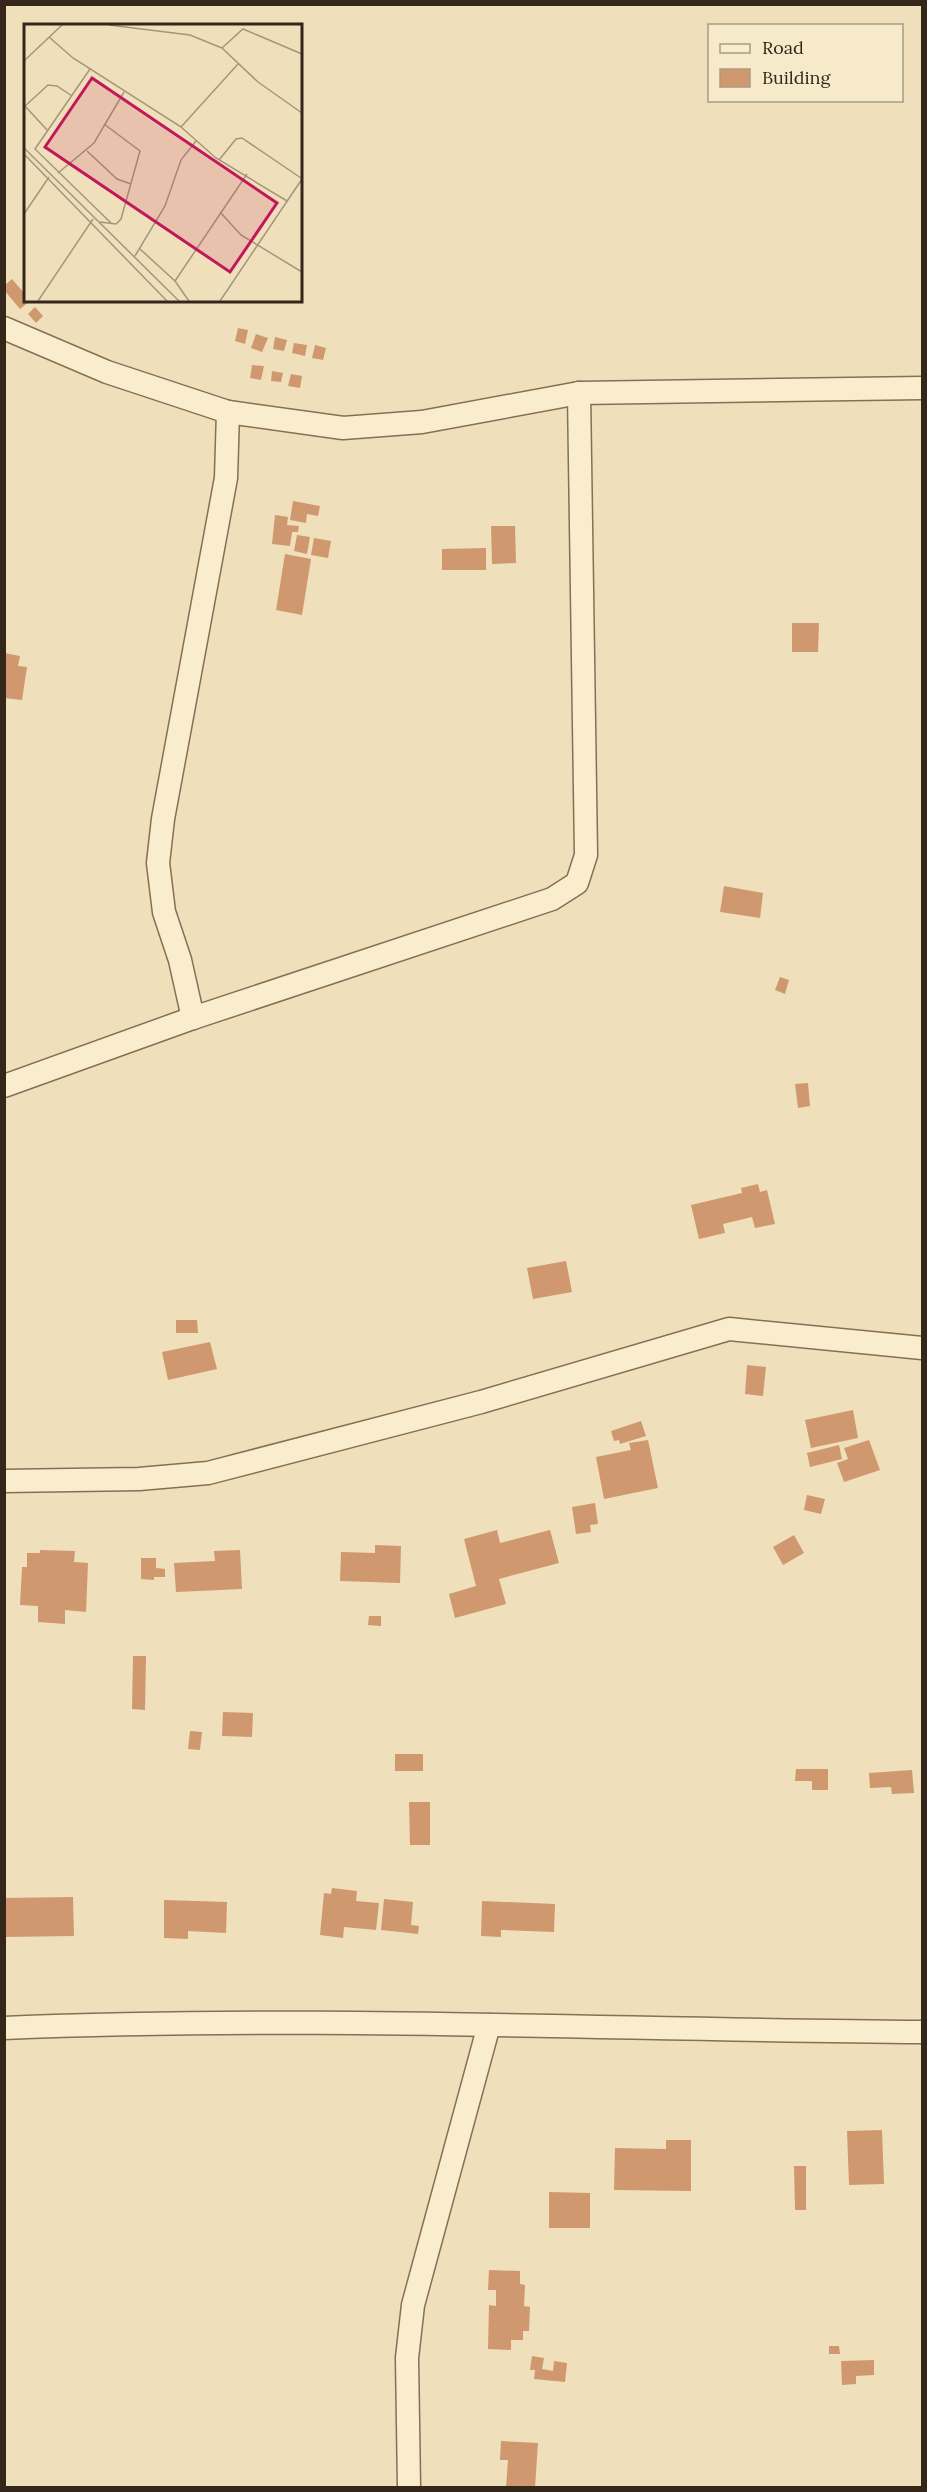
<svg xmlns="http://www.w3.org/2000/svg" width="927" height="2492" font-family="Lora,serif">
	<style>
		.building { fill: #cf986f }
		.lines { fill: none; stroke-linecap: round; stroke-linejoin: round }
		.street-casing { stroke: #866f54; stroke-width: 25 }
		.street { stroke: #faedce; stroke-width: 22 }
		.inset-road { fill: none; stroke: #a4967b; stroke-width: 1.5 }
		.view { fill: #c2185b; fill-opacity: 0.15; stroke: #c2185b; stroke-width: 3 }
		.inset-edge { fill: none; stroke: #34271a; stroke-width: 3 }
	</style>
	<rect width="100%" height="100%" fill="#efe0bb"/>
	<!-- building -->
	<g class="building">
		<polygon points="12,279 24,293 26,292 26,300 31,300 20,309 4,290 4,286"/>
		<polygon points="35,307 43,316 36,323 28,314"/>
		<polygon points="238,328 248,330 245,344 235,341"/>
		<polygon points="256,334 268,338 262,352 251,348"/>
		<polygon points="275,337 287,340 284,351 273,349"/>
		<polygon points="294,343 307,345 305,356 292,353"/>
		<polygon points="315,345 326,348 323,360 312,358"/>
		<polygon points="252,365 264,366 261,380 250,378"/>
		<polygon points="272,371 283,373 281,382 271,381"/>
		<polygon points="291,374 302,376 300,388 288,386"/>
		<polygon points="293,501 320,506 318,516 307,514 306,523 290,520"/>
		<polygon points="275,515 288,517 287,525 299,526 298,532 292,532 290,546 272,544"/>
		<polygon points="491,526 515,526 516,563 492,564"/>
		<polygon points="297,535 310,537 307,554 294,551"/>
		<polygon points="314,538 331,541 328,558 311,555"/>
		<polygon points="486,548 486,570 442,570 442,549"/>
		<polygon points="285,554 311,559 302,615 276,610"/>
		<polygon points="792,623 819,623 818,652 792,652"/>
		<polygon points="4,653 20,656 18,666 27,667 22,700 4,698"/>
		<polygon points="724,886 763,893 760,918 720,912"/>
		<polygon points="780,977 789,980 785,994 775,990"/>
		<polygon points="808,1083 810,1106 798,1108 795,1084"/>
		<polygon points="758,1184 760,1192 767,1190 775,1224 755,1228 752,1217 723,1224 725,1233 699,1239 691,1205 742,1193 741,1188"/>
		<polygon points="566,1261 572,1292 533,1299 527,1268"/>
		<polygon points="176,1320 197,1320 198,1333 176,1333"/>
		<polygon points="210,1342 217,1369 168,1380 162,1352"/>
		<polygon points="747,1365 766,1367 763,1396 745,1394"/>
		<polygon points="853,1410 858,1438 811,1448 805,1420"/>
		<polygon points="641,1421 646,1436 620,1444 619,1440 614,1441 611,1431"/>
		<polygon points="648,1440 658,1488 604,1499 596,1457 631,1450 629,1443"/>
		<polygon points="869,1440 880,1470 844,1482 837,1463 848,1459 844,1448"/>
		<polygon points="839,1445 842,1459 810,1467 807,1453"/>
		<polygon points="807,1495 825,1499 821,1514 804,1510"/>
		<polygon points="595,1503 598,1524 590,1525 591,1532 576,1534 572,1507"/>
		<polygon points="497,1530 500,1543 550,1530 559,1563 499,1579 506,1604 455,1618 449,1594 476,1586 464,1539"/>
		<polygon points="794,1535 804,1553 783,1565 773,1547"/>
		<polygon points="375,1545 401,1546 400,1583 340,1581 341,1552 375,1553"/>
		<polygon points="40,1550 75,1551 74,1562 88,1563 86,1612 65,1610 65,1624 38,1622 38,1606 20,1605 22,1567 27,1567 27,1553 40,1553"/>
		<polygon points="240,1550 242,1589 176,1592 174,1563 215,1561 214,1551"/>
		<polygon points="141,1558 156,1558 156,1568 165,1569 165,1577 154,1577 154,1580 141,1579"/>
		<polygon points="369,1616 381,1616 381,1626 368,1625"/>
		<polygon points="133,1656 146,1656 145,1710 132,1709"/>
		<polygon points="223,1712 253,1713 252,1737 222,1736"/>
		<polygon points="190,1731 202,1732 200,1750 188,1749"/>
		<rect x="395" y="1754" width="28" height="17"/>
		<polygon points="796,1769 828,1769 828,1790 812,1790 812,1781 795,1781"/>
		<polygon points="912,1770 914,1793 892,1794 891,1787 870,1788 869,1773"/>
		<polygon points="409,1802 430,1802 430,1845 410,1845"/>
		<polygon points="332,1888 357,1891 356,1901 379,1903 376,1930 344,1927 343,1938 320,1935 324,1893 331,1894"/>
		<polygon points="73,1897 74,1936 4,1937 4,1898"/>
		<polygon points="384,1899 413,1902 411,1925 419,1926 418,1934 381,1930"/>
		<polygon points="164,1900 227,1902 226,1933 188,1931 188,1939 164,1938"/>
		<polygon points="482,1901 555,1904 554,1932 501,1930 501,1937 481,1936"/>
		<polygon points="882,2130 884,2184 849,2185 847,2131"/>
		<polygon points="666,2140 691,2140 691,2191 614,2190 615,2148 666,2149"/>
		<polygon points="794,2166 806,2166 806,2210 795,2210"/>
		<polygon points="549,2192 590,2193 590,2228 549,2228"/>
		<polygon points="489,2270 520,2271 520,2284 525,2285 524,2306 530,2307 529,2331 523,2331 523,2340 511,2340 511,2350 488,2349 489,2305 496,2306 496,2290 488,2290"/>
		<polygon points="829,2346 839,2346 840,2354 829,2354"/>
		<polygon points="532,2356 544,2358 542,2369 553,2371 554,2361 567,2363 565,2382 534,2379 535,2370 530,2370"/>
		<polygon points="874,2360 874,2375 856,2376 856,2384 842,2385 841,2361"/>
		<polygon points="501,2441 538,2443 535,2488 506,2488 508,2460 500,2460"/>
	</g>
	<g class="lines">
		<defs>
			<g id="street">
				<polyline points="4,328 107,372 228,412 343,428 422,422 579,393 922,388"/>
				<polyline points="193,1018 180,960 164,912 158,863 163,819 226,478 228,412"/>
				<polyline points="4,1086 193,1018 552,899 577,883 586,855 579,393"/>
				<polyline points="4,1481 139,1479 208,1473 481,1402 729,1329 922,1348"/>
				<path d="M4 2028C310 2015 617 2030 922 2032"/>
				<polyline points="409,2488 407,2358 413,2305 489,2025"/>
			</g>
		</defs>
		<!-- street casing -->
		<use href="#street" class="street-casing"/>
		<!-- street -->
		<use href="#street" class="street"/>
	</g>
	<!-- overview -->
	<g transform="translate(24 24)">
		<rect width="278" height="278" fill="#efe0bb"/>
		<path class="inset-road" d="M85 1 166 11 198 24M25 13 49 34 157 103 214 40M278 30 219 5 198 24 234 58 278 89M0 37 38 1M66 45 11 125 87 199M0 81 24 107M1 82 24 61 33 62 48 72M157 103 192 134 263 177M0 124 155 277M63 127 93 155 107 160M0 130 143 277M195 136 212 115 218 114 277 154M34 149 70 119 100 68M196 188 217 211 278 248M0 190 25 153M76 198 92 200 97 195 116 127 80 100M116 225 151 257 165 277M111 232 141 182 157 136 172 117M151 257 223 150M14 277 69 195M196 277 278 155"/>
		<path class="view" d="M68 54 253 179 206 248 21 123Z"/>
		<rect width="278" height="278" class="inset-edge"/>
	</g>
	<!-- border -->
	<rect width="927" height="2492" fill="none" stroke="#34271a" stroke-width="12"/>
	<!-- legend -->
	<rect x="708" y="24" width="195" height="78" fill="#f6eaca" stroke="#a89c84" stroke-width="1.5"/>
	<rect x="720" y="44" width="30" height="9" fill="#faedce" stroke="#a89c84" stroke-width="1.5"/>
	<text x="762" y="54" font-size="18" fill="#34271a">Road</text>
	<rect x="720" y="69" width="30" height="18" fill="#cf986f" stroke="#a89c84" stroke-width="1.5"/>
	<text x="762" y="84" font-size="18" fill="#34271a">Building</text>
</svg>
